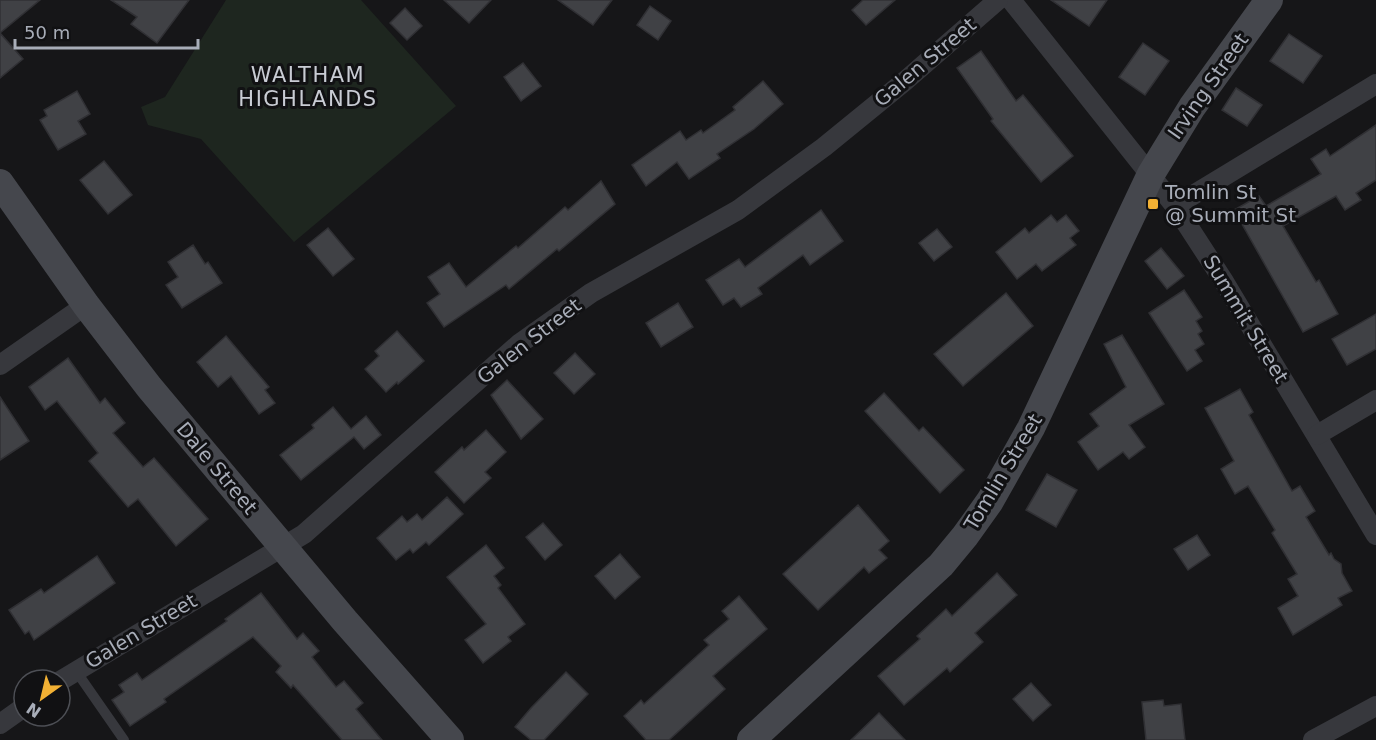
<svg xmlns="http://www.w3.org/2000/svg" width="1376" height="740" font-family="'DejaVu Sans',sans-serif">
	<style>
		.green { fill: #1e261f }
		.building { fill: #404145; stroke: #303034; stroke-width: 1.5 }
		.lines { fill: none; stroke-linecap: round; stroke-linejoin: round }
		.lane { stroke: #37383d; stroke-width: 10 }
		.street { stroke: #37383d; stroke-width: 20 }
		.secondary { stroke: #45474d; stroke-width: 28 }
		.poi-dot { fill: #f2b134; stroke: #111113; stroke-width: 2 }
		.labels { text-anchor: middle; stroke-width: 6; stroke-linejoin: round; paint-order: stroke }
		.street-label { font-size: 20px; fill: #a8adb8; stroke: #111113 }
		.poi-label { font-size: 20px; fill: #a8adb8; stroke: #111113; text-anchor: start }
		.neighbourhood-label { font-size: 21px; letter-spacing: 1.5px; fill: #c9ccd4; stroke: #111113 }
	</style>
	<rect width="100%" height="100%" fill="#161618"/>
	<!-- green -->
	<polygon class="green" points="226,0 361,0 456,106 294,242 201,139 148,125 141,107 165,97"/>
	<!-- building -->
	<g class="building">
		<polygon points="0,0 40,0 0,33 23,59 0,78"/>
		<polygon points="111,0 189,0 157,43 131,24 137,17"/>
		<polygon points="444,0 491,0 469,23"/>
		<polygon points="558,0 612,0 593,25"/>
		<polygon points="863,0 895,0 866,25 852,10"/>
		<polygon points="1051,0 1107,0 1089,26"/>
		<polygon points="650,6 671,21 658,40 637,25"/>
		<polygon points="405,8 422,26 407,40 390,23"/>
		<polygon points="1289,34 1322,56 1303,83 1270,61"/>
		<polygon points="1143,43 1169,61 1145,95 1119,77"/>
		<polygon points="981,51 1016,101 1023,95 1073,156 1041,182 991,121 993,119 957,68"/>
		<polygon points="523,63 541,86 521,101 504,77"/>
		<polygon points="763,81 783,104 754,129 717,154 720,158 689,179 677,162 646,186 632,165 680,131 686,140 701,130 703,133 735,110 733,107"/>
		<polygon points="1236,88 1262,105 1247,126 1222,110"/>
		<polygon points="77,91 90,114 78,121 86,134 58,150 40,120 47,116 44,110"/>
		<polygon points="1376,125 1376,180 1356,193 1361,200 1345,210 1336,196 1283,226 1316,282 1319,280 1338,314 1303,332 1234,210 1259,196 1266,206 1321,174 1311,159 1326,149 1330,156"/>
		<polygon points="104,161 132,195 108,214 80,180"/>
		<polygon points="601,181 615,204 559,251 557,249 509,289 506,285 444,327 427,303 440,294 428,277 449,263 466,287 516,246 518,248 565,207 568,210"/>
		<polygon points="821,210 843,241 810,265 803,255 758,288 762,294 741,307 734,298 723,305 706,280 739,259 745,267"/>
		<polygon points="1051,215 1057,222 1066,215 1079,231 1070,238 1076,245 1042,271 1036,264 1017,279 996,252 1025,228 1029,233"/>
		<polygon points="328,228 354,259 333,276 307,245"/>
		<polygon points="937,229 952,247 934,261 919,243"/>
		<polygon points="193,245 205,264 208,262 222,283 182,308 166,285 178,277 168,262"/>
		<polygon points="1161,248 1184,276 1167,289 1145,261"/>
		<polygon points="1184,290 1202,317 1196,321 1202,331 1198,334 1204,344 1195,350 1202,361 1187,371 1149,313"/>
		<polygon points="1006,293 1033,326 963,386 934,354"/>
		<polygon points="678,303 693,327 661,347 646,323"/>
		<polygon points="1376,314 1376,349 1347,365 1332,339"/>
		<polygon points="397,331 424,361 398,384 397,382 386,392 365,369 379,356 375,351"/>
		<polygon points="1122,335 1164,404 1129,425 1145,447 1129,459 1123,452 1098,470 1078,442 1099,426 1090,414 1126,387 1104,344"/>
		<polygon points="226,336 269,387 265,390 275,403 259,414 231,376 218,387 197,362"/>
		<polygon points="575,353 595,374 574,394 554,373"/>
		<polygon points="68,358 100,403 105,398 125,423 113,433 143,467 154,458 208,519 176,546 138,499 128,507 89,461 98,453 57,401 45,410 29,387"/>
		<polygon points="507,380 543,419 521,439 491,395"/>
		<polygon points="1240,389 1253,412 1249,415 1292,491 1300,486 1315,511 1306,517 1329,555 1331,553 1334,559 1341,564 1342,573 1352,591 1338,598 1342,605 1293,635 1278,608 1298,596 1288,579 1297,574 1272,533 1275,530 1248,486 1235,494 1221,469 1234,461 1205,408"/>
		<polygon points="884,393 919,431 923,427 964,470 940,493 865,411"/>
		<polygon points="0,397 29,441 0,460"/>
		<polygon points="333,407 351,429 366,416 381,435 364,449 354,437 301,480 280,455 314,428 312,425"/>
		<polygon points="486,430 506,452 485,472 491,478 464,503 435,472 462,447 464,450"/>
		<polygon points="1047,474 1077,490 1056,527 1026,510"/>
		<polygon points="447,497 463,514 429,545 426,542 413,553 410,549 396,560 377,538 402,516 407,522 417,514 422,520"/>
		<polygon points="858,505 889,541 879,550 887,558 869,573 864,567 818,610 783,574"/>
		<polygon points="543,523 562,545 545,560 526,537"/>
		<polygon points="1197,535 1210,555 1188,570 1174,549"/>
		<polygon points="486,545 504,568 494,576 501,585 498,588 525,624 508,637 511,641 483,663 465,640 486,624 447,577"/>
		<polygon points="620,554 640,577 615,599 595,576"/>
		<polygon points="97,556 115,583 34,640 29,631 25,634 9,610 41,589 44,593"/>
		<polygon points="997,573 1017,595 975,633 983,642 950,672 947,668 904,705 878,676 920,639 917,636 946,609 952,616"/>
		<polygon points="261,593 297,639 303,633 319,651 312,657 336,687 344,681 363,703 356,709 382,740 342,740 293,685 291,688 276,672 281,666 253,637 164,699 166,702 130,726 112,700 124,692 119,685 137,673 142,680 227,621 225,619"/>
		<polygon points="739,596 767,629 713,676 725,689 669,740 646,740 624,716 641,700 644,704 709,645 704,640 729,619 722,611"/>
		<polygon points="566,672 588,694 544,740 531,740 515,727 531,708"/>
		<polygon points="1031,683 1051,705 1033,721 1013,699"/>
		<polygon points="1163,700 1164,706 1181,704 1185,740 1146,740 1142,702"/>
		<polygon points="879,713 905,740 851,740"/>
	</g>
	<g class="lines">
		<!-- lane -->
		<polyline class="lane" points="76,671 124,740"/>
		<!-- street -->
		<g class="street">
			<polyline points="1011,0 1175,206 1223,280 1376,535"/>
			<polyline points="1175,206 1376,84"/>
			<polyline points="0,365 86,305"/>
			<polyline points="1317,435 1376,400"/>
			<polyline points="60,681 304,534 519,344 591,293 738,210 824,147 905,81 998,0"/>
			<polyline points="0,724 24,707"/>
			<polyline points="1313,740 1376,706"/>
		</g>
		<!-- secondary -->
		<g class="secondary">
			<polyline points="0,183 86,305 149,387 345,621 450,740"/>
			<polyline points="751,740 941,565 965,536 990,501 1031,428 1151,174 1192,107 1269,0"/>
		</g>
	</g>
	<!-- markers -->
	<rect class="poi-dot" x="1147" y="198" width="12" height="12" rx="3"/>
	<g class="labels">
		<!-- street labels -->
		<g class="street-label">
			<text transform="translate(925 62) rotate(-40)" y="7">Galen Street</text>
			<text transform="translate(1208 86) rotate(-55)" y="7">Irving Street</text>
			<text transform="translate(1246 319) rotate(59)" y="7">Summit Street</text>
			<text transform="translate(529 341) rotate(-38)" y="7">Galen Street</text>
			<text transform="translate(217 468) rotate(50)" y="7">Dale Street</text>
			<text transform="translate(1003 472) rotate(-59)" y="7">Tomlin Street</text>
			<text transform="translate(141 631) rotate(-31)" y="7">Galen Street</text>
		</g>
		<!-- poi labels -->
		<g class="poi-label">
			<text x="1165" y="199">Tomlin St<tspan x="1165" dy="23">@ Summit St</tspan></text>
		</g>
		<!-- neighbourhood labels -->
		<g class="neighbourhood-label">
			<text x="308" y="82">WALTHAM<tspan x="308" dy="24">HIGHLANDS</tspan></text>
		</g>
	</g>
	<!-- north arrow -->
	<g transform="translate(42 698) rotate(214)"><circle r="28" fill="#111113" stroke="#4d4f55" stroke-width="1.5"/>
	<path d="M0-4.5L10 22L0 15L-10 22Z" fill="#f2b134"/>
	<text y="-9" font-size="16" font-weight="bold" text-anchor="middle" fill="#a8adb8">N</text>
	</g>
	<!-- scale -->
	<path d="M15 39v9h183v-9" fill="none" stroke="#a8adb8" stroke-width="3"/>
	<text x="24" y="39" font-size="18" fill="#a8adb8" stroke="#111113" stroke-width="4.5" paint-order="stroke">50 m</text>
</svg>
